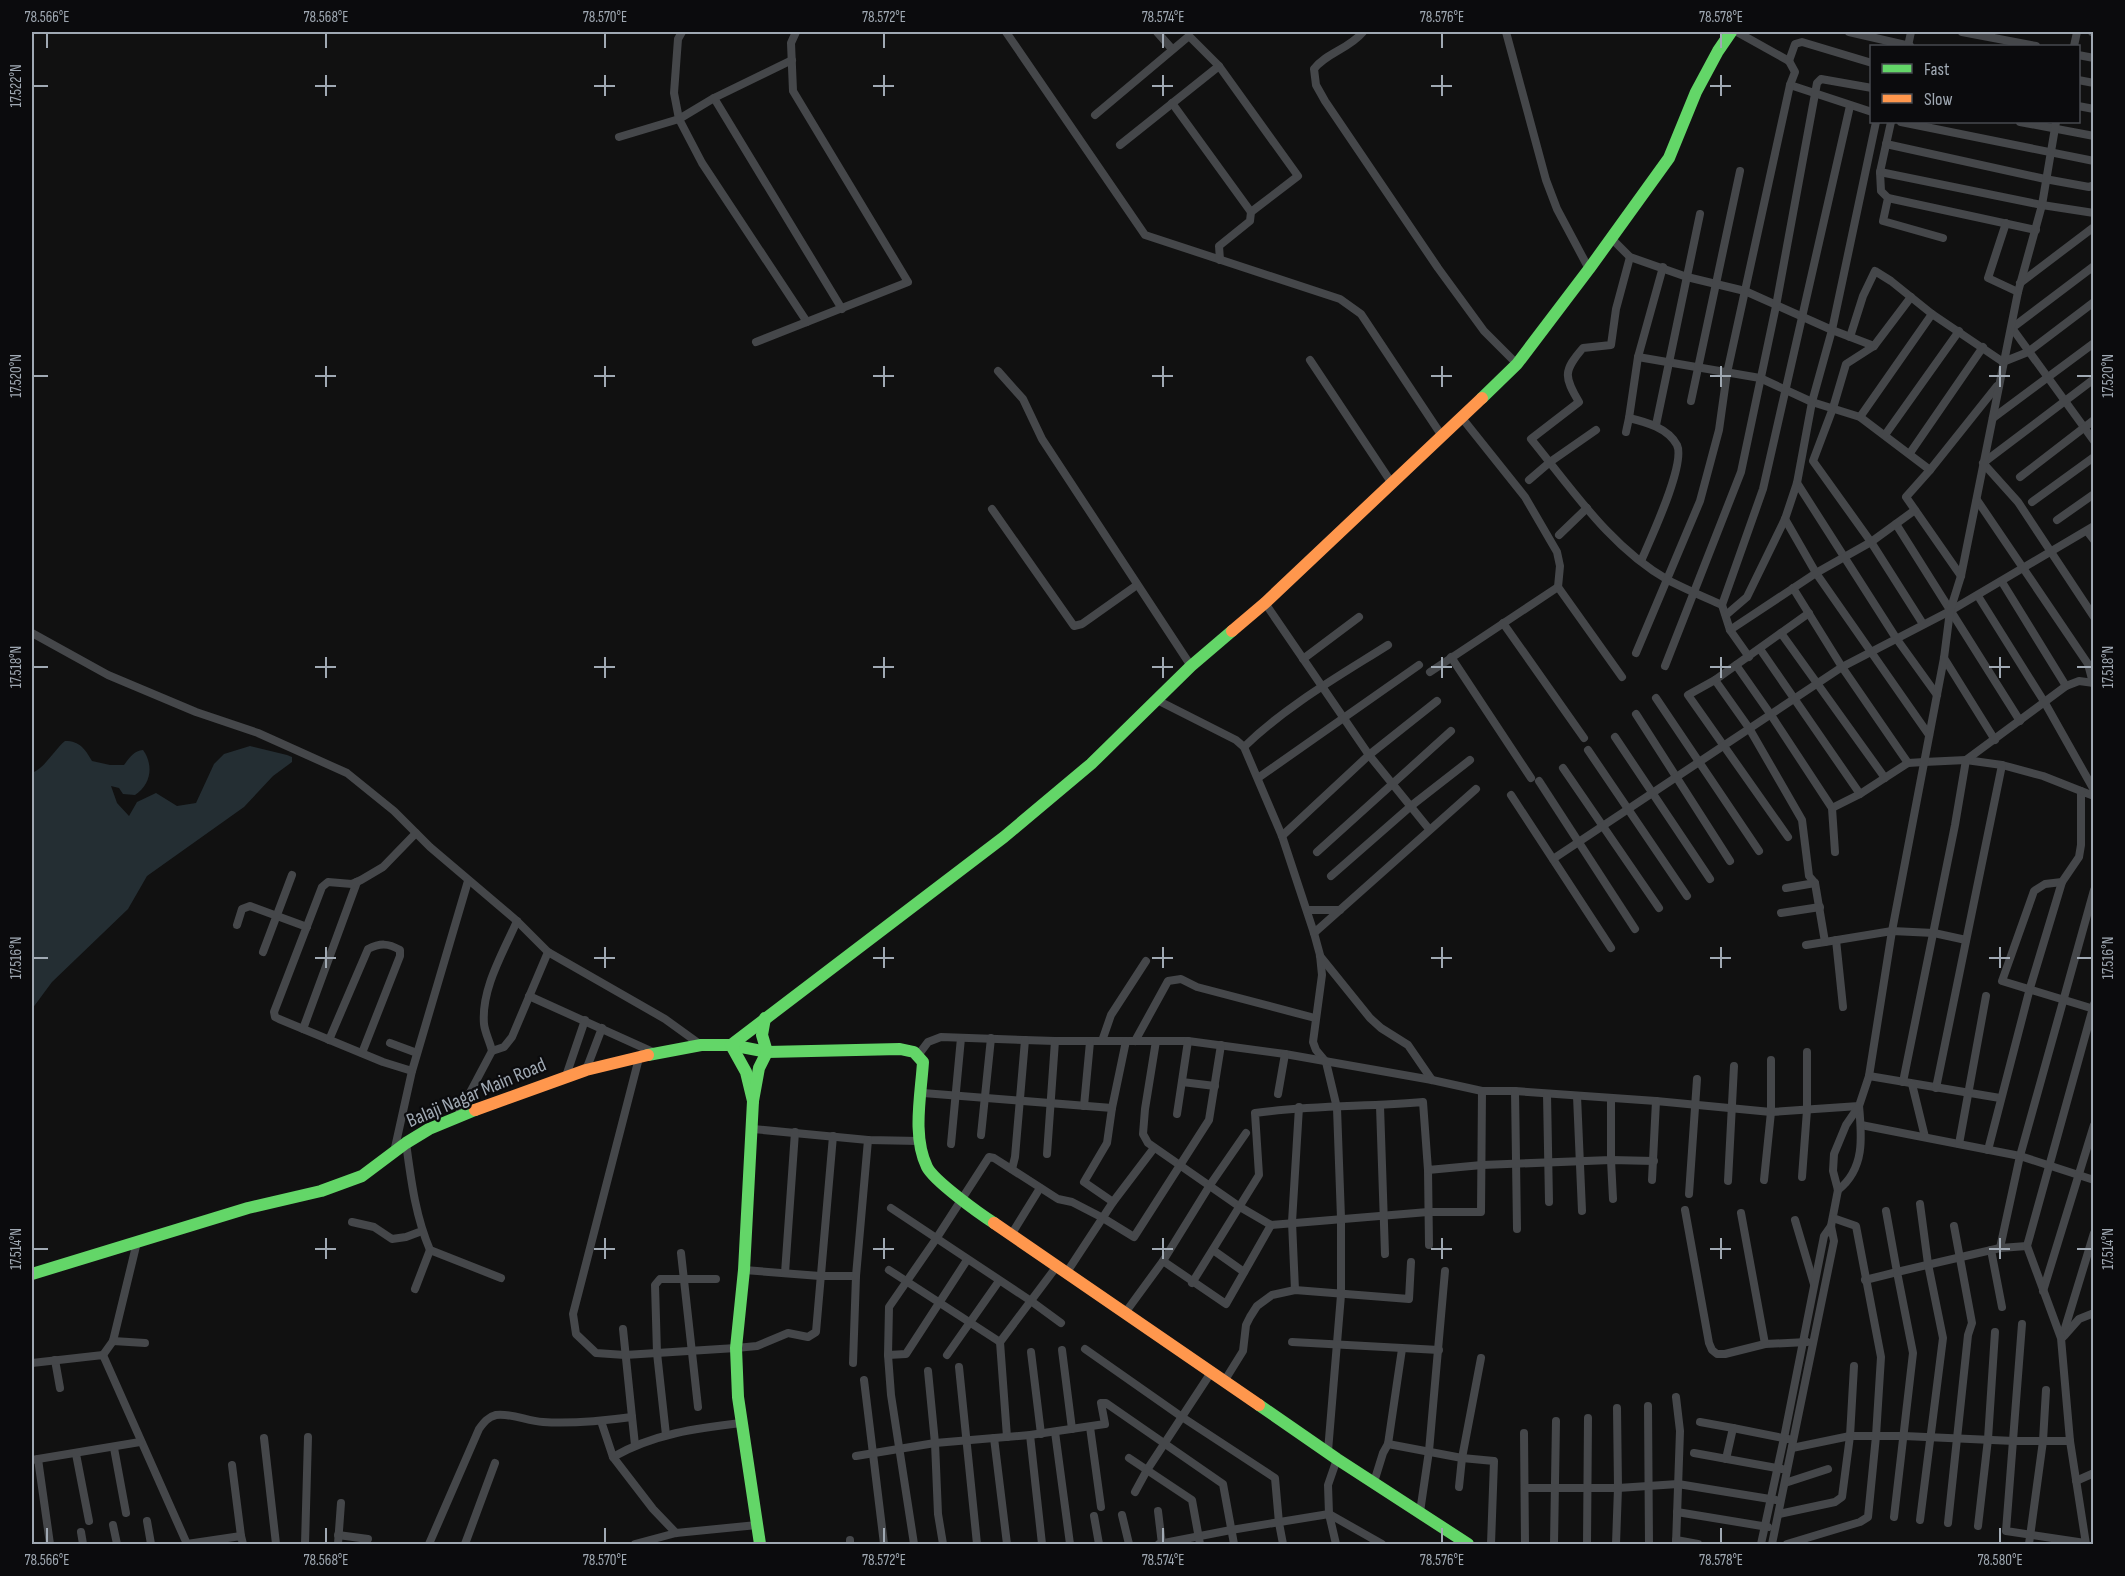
<svg xmlns="http://www.w3.org/2000/svg" width="2125" height="1576" font-family="'Sofia Sans Condensed',sans-serif">
	<style>
		.water { fill: #242e33 }
		.lines { fill: none; stroke-linecap: round; stroke-linejoin: round }
		.street { stroke: #45474a; stroke-width: 8 }
		.fast { stroke: #63d668; stroke-width: 12 }
		.slow { stroke: #ff974d; stroke-width: 12 }
		.ticks { fill: none; stroke: #a0a9b3; stroke-width: 2 }
		.labels { text-anchor: middle; stroke-width: 4.5; stroke-linejoin: round; paint-order: stroke }
		.street-label { font-size: 20px; fill: #a0a9b3; stroke: #0b0b0d }
		.neatline { fill: none; stroke: #a0a9b3; stroke-width: 2 }
		.ticks-label { font-size: 15px; text-anchor: middle; fill: #a0a9b3 }
	</style>
	<rect width="100%" height="100%" fill="#111"/>
	<!-- water -->
	<path class="water" d="M65 741C80 741 85 749 92 761L110 765H124C130 757 134 751 143 750 154 765 151 785 135 795L123 794 119 788 111 786 117 803 129 816 137 802 156 793 177 806 196 803 214 764 224 754 250 746 287 755 292 757V762L273 776 244 807 147 876 128 909 52 982 32 1009V773C45 768 54 750 65 741Z"/>
	<g class="lines">
		<!-- street -->
		<g class="street">
			<polyline points="682,32 678,39 674,93 679,119 702,163 807,322"/>
			<polyline points="1006,32 1145,235 1340,299 1361,314 1442,436"/>
			<polyline points="1157,32 1172,49"/>
			<path d="M1363 32C1349 49 1326 53 1314 69L1316 85 1325 101 1438 268 1484 331 1517 364"/>
			<polyline points="1506,32 1546,180 1557,209 1589,269"/>
			<polyline points="1737,32 1789,61 1795,72 1790,85 1872,112"/>
			<polyline points="1849,32 1910,46"/>
			<polyline points="1962,32 2036,46"/>
			<polyline points="2092,32 2094,32"/>
			<polyline points="1908,46 1911,32"/>
			<polyline points="2074,46 2077,32"/>
			<polyline points="2078,55 2094,58"/>
			<polyline points="1789,61 1795,44 1802,42 1872,63"/>
			<polyline points="2078,80 2094,83"/>
			<polyline points="714,98 842,309"/>
			<polyline points="1172,103 1251,212"/>
			<polyline points="2078,106 2094,109"/>
			<polyline points="1095,115 1189,36 1219,66 1298,176 1251,212 1250,221 1219,246 1220,260"/>
			<polyline points="1891,122 1880,172 1881,191 1888,198 1883,221 1943,238"/>
			<polyline points="1901,122 2094,161"/>
			<polyline points="2020,122 2094,136"/>
			<polyline points="619,137 679,119 714,98 792,60"/>
			<polyline points="1886,144 2045,179 2089,187 2094,185"/>
			<polyline points="1120,145 1219,66"/>
			<polyline points="1880,172 2042,205 2094,213"/>
			<polyline points="1888,198 2036,230"/>
			<polyline points="2006,223 1988,278 2018,292"/>
			<polyline points="1611,238 1630,257 1687,277 1745,291 1832,330 1874,346"/>
			<path d="M1630 257 1616 309 1611 345 1583 348C1563 371 1564 377 1579 402L1531 439C1572 489 1611 548 1668 580 1685 589 1704 597 1722 605L1730 630 1749 657"/>
			<polyline points="2094,266 2012,328 2094,441"/>
			<polyline points="2020,283 2094,227"/>
			<polyline points="1911,297 1874,346 1846,364 1833,408 1813,461 1871,542 1923,624"/>
			<polyline points="1850,337 1863,296 1875,271 1891,281 1932,314 2003,362 2028,352 2094,302"/>
			<polyline points="756,342 908,282 793,91 791,43 796,32"/>
			<polyline points="1638,357 1760,378 1812,402 1860,417 1930,470"/>
			<polyline points="1310,360 1391,482"/>
			<polyline points="998,371 1023,399 1042,439 1191,666"/>
			<polyline points="2094,379 1983,463 2018,502 2094,617"/>
			<polyline points="1691,401 1740,171"/>
			<polyline points="1860,417 1932,314"/>
			<polyline points="1462,418 1525,497 1557,552 1560,566 1558,587 1622,677"/>
			<polyline points="1629,418 1638,357 1663,267"/>
			<polyline points="1993,418 2094,343"/>
			<polyline points="1656,425 1700,214"/>
			<path d="M1626 432 1629 418C1646 422 1668 428 1677 445 1686 464 1650 540 1641 561"/>
			<polyline points="1885,435 1959,331"/>
			<polyline points="1910,453 1983,347"/>
			<polyline points="2020,477 2094,420"/>
			<polyline points="1529,480 1550,462 1596,430"/>
			<polyline points="1797,483 1896,638 1937,695"/>
			<polyline points="1977,500 2088,664 2093,683"/>
			<polyline points="2032,502 2094,457"/>
			<polyline points="992,509 1074,626 1082,624 1137,585"/>
			<polyline points="1785,519 1816,573 1929,735"/>
			<polyline points="2057,520 2094,494"/>
			<polyline points="1896,524 2020,721"/>
			<polyline points="2087,531 2094,540"/>
			<polyline points="1559,535 1587,508"/>
			<polyline points="1961,576 1906,497 1930,470 1997,386"/>
			<polyline points="2002,582 2066,686"/>
			<polyline points="1793,588 1842,667 1908,763"/>
			<polyline points="1978,596 2045,703 2094,790"/>
			<polyline points="1265,603 1369,755 1429,829"/>
			<polyline points="1722,605 1763,489 1850,106"/>
			<polyline points="1726,615 1747,597 1785,519 1797,483 1812,402 1832,330 1876,122"/>
			<polyline points="1503,623 1584,738"/>
			<polyline points="1730,630 1816,573 1871,542 1915,510"/>
			<polyline points="32,633 108,675 196,712 258,733 347,773 394,811 430,847 517,921 548,952 665,1019 701,1045"/>
			<polyline points="1781,633 1885,778"/>
			<polyline points="1760,649 1860,794"/>
			<polyline points="1636,653 1700,501 1719,430 1727,373 1790,85"/>
			<polyline points="1451,657 1531,778"/>
			<polyline points="1944,658 1995,740"/>
			<polyline points="1303,659 1359,617"/>
			<polyline points="1736,665 1771,715 1832,808 1835,852"/>
			<polyline points="1665,666 1741,472 1776,306 1817,83 1821,79 1872,88"/>
			<polyline points="1430,672 1558,587"/>
			<polyline points="1715,680 1749,728 1802,820 1809,876 1815,883 1825,942 1806,945"/>
			<polyline points="1656,698 1759,851"/>
			<polyline points="1157,700 1236,740 1244,747 1282,836 1314,933 1320,955 1322,975 1313,1042 1316,1050 1326,1062 1337,1108 1341,1218 1341,1295 1328,1451"/>
			<polyline points="1636,714 1730,861"/>
			<polyline points="1615,737 1710,879"/>
			<path d="M1244 747C1286 706 1339 676 1388 645"/>
			<polyline points="1588,750 1687,896"/>
			<polyline points="1563,768 1659,908"/>
			<polyline points="1258,778 1419,665"/>
			<polyline points="1539,781 1635,929"/>
			<polyline points="1511,795 1611,948"/>
			<polyline points="2094,796 2081,791 2081,845 2079,857 2062,882 2045,884 2034,891 2002,981 2094,1009"/>
			<polyline points="1832,808 1860,794 1908,763 1924,762 1966,760 2002,765 2043,776 2081,791"/>
			<polyline points="1282,836 1369,755 1437,701"/>
			<polyline points="1788,837 1688,695 1715,680 1809,613"/>
			<polyline points="1317,852 1451,731"/>
			<polyline points="1553,859 1842,667 1950,611 2094,526"/>
			<polyline points="1331,876 1411,806 1470,760"/>
			<polyline points="1786,888 1815,883"/>
			<polyline points="1307,910 1340,910"/>
			<polyline points="1781,913 1820,907"/>
			<polyline points="237,925 242,909 250,906 307,927"/>
			<polyline points="1314,933 1476,789"/>
			<polyline points="1836,940 1843,1007"/>
			<polyline points="1825,942 1892,931 1934,933 1966,940"/>
			<polyline points="263,952 292,875"/>
			<polyline points="1320,956 1370,1018 1381,1028 1408,1045 1432,1080"/>
			<polyline points="529,996 655,1053"/>
			<polyline points="303,1029 357,882"/>
			<path d="M329 1040 368 949C380 943 388 943 400 950V956L362 1053"/>
			<polyline points="1102,1041 1111,1015 1146,961"/>
			<polyline points="1135,1041 1168,981 1181,979 1197,987 1315,1018"/>
			<polyline points="1156,1041 1145,1109 1143,1134 1148,1143 1240,1207 1271,1225 1428,1212 1481,1212 1482,1091"/>
			<polyline points="390,1043 417,1053"/>
			<path d="M492 1051C490 1042 485 1033 484 1024 481 989 503 953 517 921"/>
			<polyline points="919,1054 928,1042 941,1037 1055,1041 1188,1041 1285,1054 1432,1080 1482,1091 1515,1091 1656,1101 1771,1112 1859,1106"/>
			<polyline points="639,1058 573,1314 576,1334 596,1353 625,1355 736,1348 757,1346 788,1333 808,1337 816,1332 833,1136"/>
			<polyline points="586,1070 602,1028"/>
			<polyline points="412,1071 383,1062 279,1019 275,1017 274,1012 322,887 328,882 352,884 361,880 383,867 416,833"/>
			<polyline points="566,1076 585,1020"/>
			<polyline points="1869,1076 2000,1098"/>
			<polyline points="1182,1082 1215,1086"/>
			<polyline points="1903,1082 1955,825 1966,760 2066,686 2079,681 2094,683"/>
			<polyline points="1912,1084 1925,1137"/>
			<polyline points="1936,1088 2002,765"/>
			<polyline points="1515,1091 1517,1229"/>
			<polyline points="923,1093 1112,1108"/>
			<polyline points="1278,1094 1285,1054"/>
			<polyline points="1547,1094 1549,1202"/>
			<polyline points="1577,1096 1582,1211"/>
			<polyline points="1084,1106 1090,1042"/>
			<polyline points="1380,1106 1385,1254"/>
			<polyline points="1177,1114 1188,1041"/>
			<polyline points="457,1117 492,1051 504,1047 512,1037 548,952"/>
			<polyline points="1861,1125 2020,1156 2094,1180"/>
			<polyline points="753,1129 868,1140 919,1141"/>
			<polyline points="981,1135 991,1038"/>
			<path d="M406 1143C411 1179 415 1215 430 1250L501 1278"/>
			<polyline points="951,1144 961,1038"/>
			<polyline points="1959,1144 1986,996"/>
			<polyline points="1988,1150 2030,988 2062,882"/>
			<polyline points="394,1152 412,1071 468,881"/>
			<polyline points="1047,1154 1055,1041"/>
			<polyline points="1012,1169 1015,1157 1025,1040"/>
			<polyline points="1428,1170 1429,1245"/>
			<polyline points="1802,1177 1807,1110 1807,1052"/>
			<polyline points="1652,1180 1656,1101"/>
			<polyline points="1764,1180 1771,1112 1771,1060"/>
			<polyline points="1728,1181 1734,1066"/>
			<path d="M1838 1190C1865 1169 1862 1137 1859 1106"/>
			<polyline points="1689,1194 1697,1079"/>
			<polyline points="1613,1199 1611,1160 1654,1161"/>
			<polyline points="1113,1202 1084,1182 1107,1143 1112,1108 1126,1041"/>
			<polyline points="891,1208 1031,1301 1061,1323"/>
			<polyline points="1685,1210 1709,1343 1712,1350 1717,1354 1725,1354 1765,1344 1807,1342"/>
			<polyline points="1741,1213 1765,1344"/>
			<polyline points="1795,1220 1814,1284"/>
			<polyline points="352,1222 374,1227 392,1239 406,1237 422,1231"/>
			<polyline points="1011,1235 1040,1188"/>
			<polyline points="2000,1248 2020,1156 2094,890"/>
			<polyline points="1213,1250 1244,1272"/>
			<polyline points="1991,1250 2002,1307"/>
			<polyline points="681,1253 698,1407"/>
			<polyline points="1163,1261 1226,1304 1271,1225"/>
			<polyline points="744,1270 820,1276 856,1276"/>
			<polyline points="889,1270 1000,1342"/>
			<polyline points="1067,1272 1113,1202 1154,1148"/>
			<polyline points="785,1273 795,1132"/>
			<polyline points="1865,1280 1897,1272 1886,1211"/>
			<path d="M1192 1283 1259 1175 1255 1113C1311 1105 1367 1107 1423 1102L1428 1170 1482 1165 1611 1160V1099"/>
			<polyline points="415,1289 430,1250"/>
			<polyline points="1295,1290 1292,1222 1299,1107"/>
			<polyline points="2043,1291 2094,1125"/>
			<polyline points="1125,1313 1163,1261 1210,1185 1246,1133"/>
			<polyline points="2022,1324 2006,1531 2085,1543"/>
			<polyline points="2064,1336 2079,1319 2094,1313"/>
			<polyline points="2062,1338 2094,1233"/>
			<polyline points="113,1341 145,1343"/>
			<polyline points="1292,1342 1439,1350"/>
			<polyline points="1085,1349 1182,1417 1275,1478 1279,1523 1283,1544"/>
			<polyline points="1062,1350 1072,1429"/>
			<polyline points="1031,1352 1041,1434"/>
			<polyline points="103,1355 113,1341 137,1242"/>
			<polyline points="888,1355 906,1354 967,1260"/>
			<polyline points="947,1355 999,1281"/>
			<polyline points="55,1360 60,1388"/>
			<polyline points="32,1363 103,1355 187,1544"/>
			<polyline points="853,1363 856,1276 868,1140"/>
			<polyline points="959,1367 977,1544"/>
			<polyline points="928,1371 935,1443 938,1514 943,1544"/>
			<polyline points="864,1380 884,1544"/>
			<polyline points="1225,1380 1243,1351 1246,1325 1250,1317 1257,1306 1272,1295 1295,1290 1409,1299 1411,1262"/>
			<polyline points="1648,1406 1649,1544"/>
			<polyline points="632,1417 635,1445"/>
			<polyline points="601,1421 613,1457 653,1509 676,1533"/>
			<polyline points="1700,1422 1733,1428 1726,1459"/>
			<polyline points="1090,1427 1101,1507"/>
			<polyline points="1733,1428 1788,1439"/>
			<polyline points="1055,1432 1070,1544"/>
			<polyline points="1524,1433 1525,1544"/>
			<polyline points="666,1435 657,1353 655,1285 660,1279 716,1279"/>
			<polyline points="1030,1435 1042,1544"/>
			<polyline points="1007,1437 1000,1342 1057,1266"/>
			<polyline points="264,1438 276,1544"/>
			<polyline points="994,1438 1007,1544"/>
			<polyline points="1388,1444 1462,1458 1494,1461 1491,1544"/>
			<polyline points="114,1448 126,1513"/>
			<polyline points="1792,1448 1850,1436 1904,1436 2014,1441 2070,1441"/>
			<polyline points="1694,1453 1782,1469"/>
			<polyline points="76,1454 89,1521"/>
			<polyline points="856,1456 935,1443 1030,1435 1105,1424 1101,1403 1106,1403 1223,1484 1234,1544"/>
			<path d="M613 1457C653 1434 697 1428 741 1423"/>
			<polyline points="1129,1458 1147,1470 1135,1492"/>
			<polyline points="38,1459 50,1544"/>
			<polyline points="32,1460 140,1442"/>
			<polyline points="232,1465 241,1536"/>
			<polyline points="2076,1481 2094,1473"/>
			<polyline points="1374,1482 1383,1453 1388,1444 1402,1349"/>
			<polyline points="1785,1483 1828,1469"/>
			<polyline points="1459,1487 1462,1458 1481,1358"/>
			<polyline points="1526,1488 1618,1488 1678,1484 1776,1500"/>
			<polyline points="1158,1511 1162,1544"/>
			<polyline points="1420,1512 1429,1451 1445,1271"/>
			<polyline points="1677,1512 1768,1527"/>
			<polyline points="1779,1514 1835,1502 1842,1497 1850,1436 1854,1366"/>
			<polyline points="1122,1515 1129,1544"/>
			<polyline points="1094,1516 1099,1544"/>
			<polyline points="1894,1517 1913,1353 1897,1272 2000,1248 2027,1246"/>
			<polyline points="1920,1520 1943,1338 1928,1264 1920,1204"/>
			<polyline points="147,1521 151,1544"/>
			<polyline points="1948,1523 1968,1335 1972,1323 1954,1226"/>
			<polyline points="113,1525 117,1544"/>
			<polyline points="1978,1526 1988,1439 1995,1332"/>
			<polyline points="81,1532 83,1544"/>
			<polyline points="338,1535 368,1539"/>
			<polyline points="850,1540 850,1544"/>
			<polyline points="1676,1540 1698,1544"/>
			<polyline points="187,1544 241,1536 243,1544"/>
			<polyline points="305,1544 308,1437"/>
			<polyline points="338,1544 341,1503"/>
			<path d="M429 1544 479 1429C484 1422 488 1417 496 1415 512 1413 527 1421 543 1422 572 1424 602 1421 632 1417L623 1329"/>
			<polyline points="465,1544 495,1463"/>
			<polyline points="635,1544 676,1533 757,1525"/>
			<polyline points="914,1544 891,1395 888,1355 889,1307 936,1239 989,1157 994,1158 1058,1199 1072,1202 1103,1218 1134,1237 1209,1120 1221,1045"/>
			<polyline points="1159,1544 1231,1530 1329,1514 1382,1544"/>
			<polyline points="1200,1544 1192,1500 1147,1470 1212,1371"/>
			<polyline points="1336,1544 1329,1514 1328,1485 1337,1459"/>
			<polyline points="1554,1544 1556,1421"/>
			<polyline points="1587,1544 1588,1418"/>
			<polyline points="1616,1544 1618,1488 1617,1408"/>
			<polyline points="1676,1544 1680,1431 1676,1397"/>
			<polyline points="1761,1544 1784,1438 1824,1236 1831,1226"/>
			<polyline points="1772,1544 1834,1241 1831,1226 1838,1190 1833,1171 1834,1154 1846,1125 1859,1106 1869,1076 1892,931 1944,658 1950,611 1961,576 2018,292 2042,205 2056,122"/>
			<polyline points="1787,1544 1860,1522 1868,1517 1876,1436 1881,1357 1856,1226 1833,1218"/>
			<polyline points="2029,1544 2043,1441 2046,1390"/>
			<polyline points="2086,1544 2070,1441 2061,1338 2027,1246 2094,1004"/>
		</g>
		<!-- fast -->
		<g class="fast">
			<polyline points="1482,398 1517,364 1589,269 1669,158 1696,92 1718,51 1731,32"/>
			<path d="M648 1055 701 1045H731L767 1052 900 1049 914 1052 923 1062C921 1095 912 1136 927 1167 934 1181 980 1214 994 1223"/>
			<polyline points="753,1101 746,1072 731,1045 1004,837 1091,764 1191,666 1232,631"/>
			<polyline points="32,1274 248,1208 321,1191 362,1176 406,1143 429,1129 475,1110"/>
			<polyline points="1259,1405 1337,1459 1468,1544"/>
			<polyline points="760,1544 738,1397 736,1348 744,1270 753,1101 759,1068 767,1052 762,1035 765,1018"/>
		</g>
		<!-- slow -->
		<g class="slow">
			<polyline points="1232,631 1265,603 1482,398"/>
			<polyline points="475,1110 586,1070 648,1055"/>
			<polyline points="994,1223 1259,1405"/>
		</g>
	</g>
	<!-- ticks -->
	<path class="ticks" d="M47 33V48M326 33V48M605 33V48M884 33V48M1163 33V48M1442 33V48M1721 33V48M326 75V96M605 75V96M884 75V96M1163 75V96M1442 75V96M1721 75V96M33 86H48M315 86H336M594 86H615M873 86H894M1152 86H1173M1431 86H1452M1710 86H1731M326 366V387M605 366V387M884 366V387M1163 366V387M1442 366V387M1721 366V387M2000 366V387M33 376H48M315 376H336M594 376H615M873 376H894M1152 376H1173M1431 376H1452M1710 376H1731M1989 376H2010M2077 376H2092M326 657V678M605 657V678M884 657V678M1163 657V678M1442 657V678M1721 657V678M2000 657V678M33 667H48M315 667H336M594 667H615M873 667H894M1152 667H1173M1431 667H1452M1710 667H1731M1989 667H2010M2077 667H2092M326 947V968M605 947V968M884 947V968M1163 947V968M1442 947V968M1721 947V968M2000 947V968M33 958H48M315 958H336M594 958H615M873 958H894M1152 958H1173M1431 958H1452M1710 958H1731M1989 958H2010M2077 958H2092M326 1238V1259M605 1238V1259M884 1238V1259M1163 1238V1259M1442 1238V1259M1721 1238V1259M2000 1238V1259M33 1249H48M315 1249H336M594 1249H615M873 1249H894M1152 1249H1173M1431 1249H1452M1710 1249H1731M1989 1249H2010M2077 1249H2092M47 1528V1543M326 1528V1543M605 1528V1543M884 1528V1543M1163 1528V1543M1442 1528V1543M1721 1528V1543M2000 1528V1543"/>
	<g class="labels">
		<!-- street labels -->
		<g class="street-label">
			<text transform="translate(476 1092) rotate(-23)" y="7">Balaji Nagar Main Road</text>
		</g>
	</g>
	<!-- border -->
	<rect width="2125" height="1576" fill="none" stroke="#0b0b0d" stroke-width="66"/>
	<!-- legend -->
	<rect x="1870" y="45" width="210" height="78" fill="#0b0b0d" stroke="#474a4f" stroke-width="1.5"/>
	<rect x="1882" y="64" width="30" height="9" fill="#63d668" stroke="#474a4f" stroke-width="1.5"/>
	<text x="1924" y="75" font-size="18" fill="#a0a9b3">Fast</text>
	<rect x="1882" y="94" width="30" height="9" fill="#ff974d" stroke="#474a4f" stroke-width="1.5"/>
	<text x="1924" y="105" font-size="18" fill="#a0a9b3">Slow</text>
	<rect x="33" y="33" width="2059" height="1510" class="neatline"/>
	<g class="ticks-label">
		<text x="47" y="22">78.566°E</text>
		<text x="326" y="22">78.568°E</text>
		<text x="605" y="22">78.570°E</text>
		<text x="884" y="22">78.572°E</text>
		<text x="1163" y="22">78.574°E</text>
		<text x="1442" y="22">78.576°E</text>
		<text x="1721" y="22">78.578°E</text>
		<text transform="translate(16 86) rotate(-90)" y="5">17.522°N</text>
		<text transform="translate(16 376) rotate(-90)" y="5">17.520°N</text>
		<text transform="translate(2108 376) rotate(-90)" y="5">17.520°N</text>
		<text transform="translate(16 667) rotate(-90)" y="5">17.518°N</text>
		<text transform="translate(2108 667) rotate(-90)" y="5">17.518°N</text>
		<text transform="translate(16 958) rotate(-90)" y="5">17.516°N</text>
		<text transform="translate(2108 958) rotate(-90)" y="5">17.516°N</text>
		<text transform="translate(16 1249) rotate(-90)" y="5">17.514°N</text>
		<text transform="translate(2108 1249) rotate(-90)" y="5">17.514°N</text>
		<text x="47" y="1565">78.566°E</text>
		<text x="326" y="1565">78.568°E</text>
		<text x="605" y="1565">78.570°E</text>
		<text x="884" y="1565">78.572°E</text>
		<text x="1163" y="1565">78.574°E</text>
		<text x="1442" y="1565">78.576°E</text>
		<text x="1721" y="1565">78.578°E</text>
		<text x="2000" y="1565">78.580°E</text>
	</g>
</svg>
